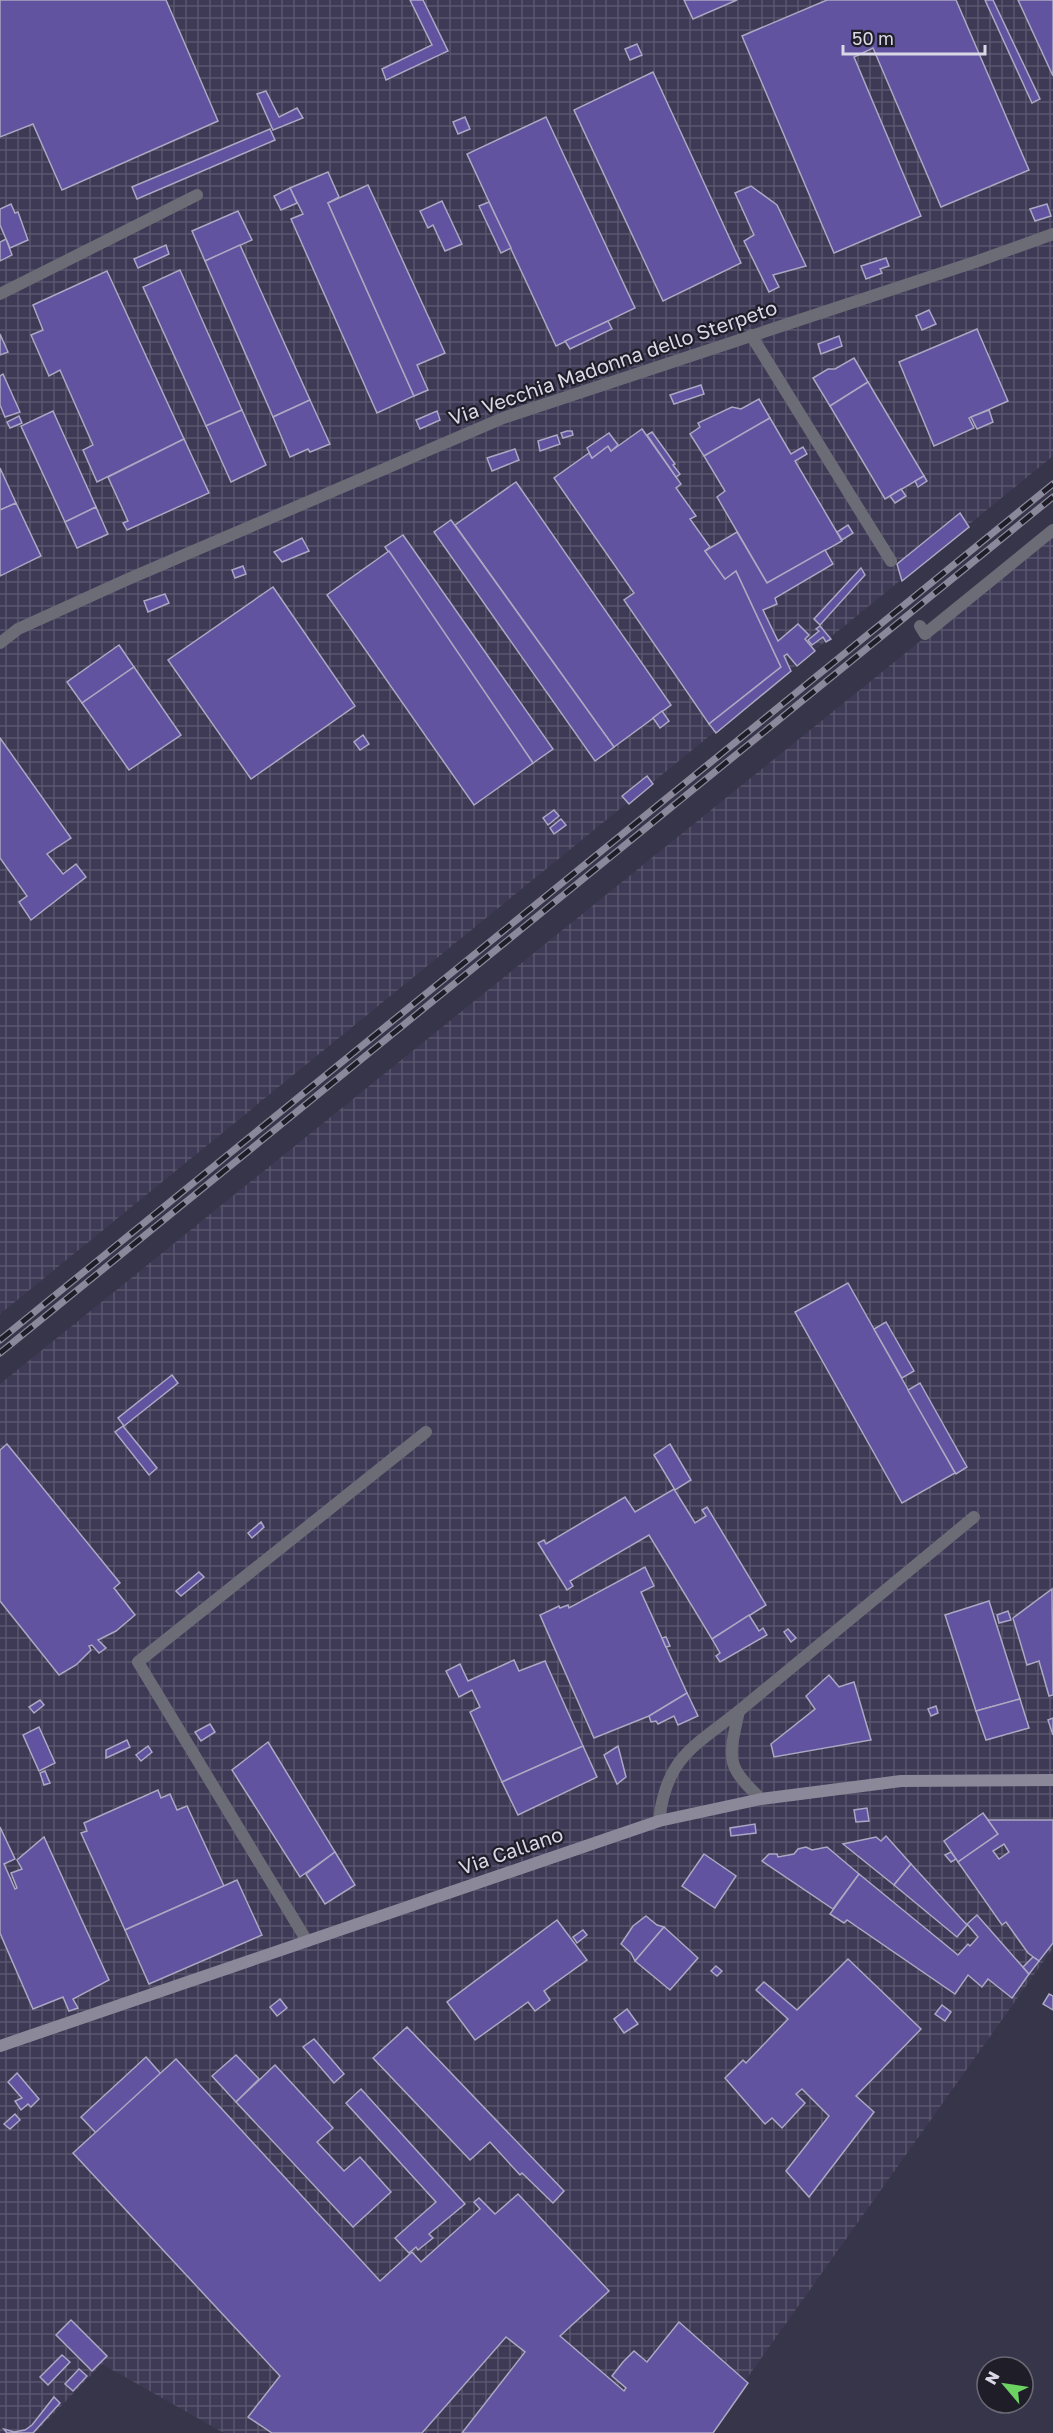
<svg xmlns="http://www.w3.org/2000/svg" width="1053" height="2433" font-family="'Golos Text',sans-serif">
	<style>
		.industrial { fill: url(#industrial-grid) }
		.building { fill: #61539f; stroke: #aaa8c2; stroke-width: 1.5; fill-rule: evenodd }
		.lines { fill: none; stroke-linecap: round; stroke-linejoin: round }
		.street { stroke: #6c6c76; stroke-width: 12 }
		.secondary { stroke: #8a8899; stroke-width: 12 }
		.rail-casing { stroke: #8a889a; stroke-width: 7 }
		.rail { stroke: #1f1e28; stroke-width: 4.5; stroke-dasharray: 14; stroke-linecap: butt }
		.labels { text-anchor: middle; stroke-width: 4.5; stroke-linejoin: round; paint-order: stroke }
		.street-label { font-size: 20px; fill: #dad8e6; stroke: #1f1e28 }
	</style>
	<defs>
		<pattern id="industrial-grid" width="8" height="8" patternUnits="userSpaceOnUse" patternTransform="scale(1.5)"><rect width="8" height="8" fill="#3e3a56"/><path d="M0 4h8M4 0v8" fill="none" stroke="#59566e"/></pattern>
	</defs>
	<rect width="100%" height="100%" fill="#37354a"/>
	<!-- industrial -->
	<g class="industrial">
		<polygon points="0,0 1053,0 1053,456 0,1314"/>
		<polygon points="1053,534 1053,1948 708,2433 224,2433 102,2364 35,2433 0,2433 0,1384"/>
	</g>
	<!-- building -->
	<g class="building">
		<polygon points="0,0 166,0 218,121 62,190 33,124 0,137"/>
		<polygon points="410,0 423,0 448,51 386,80 382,69 432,45"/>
		<polygon points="684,0 737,0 693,19"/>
		<polygon points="827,0 956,0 1029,170 941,207 873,48 854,57 921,216 834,253 742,36"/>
		<polygon points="985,0 993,0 1040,99 1032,103"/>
		<polygon points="1018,0 1053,0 1053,76"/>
		<polygon points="637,44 642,55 630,60 625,49"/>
		<polygon points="653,72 741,263 663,301 574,110"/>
		<polygon points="266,91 279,117 297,108 303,118 273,130 257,94"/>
		<polygon points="465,117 470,129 458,134 453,122"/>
		<polygon points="546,117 635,308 556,346 467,154"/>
		<polygon points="270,129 275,140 137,199 132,187"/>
		<polygon points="328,172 339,197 328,203 414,396 377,413 291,219 303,214 290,188"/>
		<polygon points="368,185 445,353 417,365 428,390 414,396 328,203"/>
		<polygon points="751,186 777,205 806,266 773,275 779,287 769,292 744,241 754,235 735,193"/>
		<polygon points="290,188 297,203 281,210 274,196"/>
		<polygon points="442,201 462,244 445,251 433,225 428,228 420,211"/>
		<polygon points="489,202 511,248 501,253 479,206"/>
		<polygon points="11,204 15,213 18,212 28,240 10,248 0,225 0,209"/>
		<polygon points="1047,204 1051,216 1035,221 1030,209"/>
		<polygon points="238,211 252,240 205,261 192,231"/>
		<polygon points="6,239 12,255 0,261 0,242"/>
		<polygon points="166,245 169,254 138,268 134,259"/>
		<polygon points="240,245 310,400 273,417 205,261"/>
		<polygon points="886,258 889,266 880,269 882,273 866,279 861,266"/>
		<polygon points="180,270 242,410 206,426 143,287"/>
		<polygon points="107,271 184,439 97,482 83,450 93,445 60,370 49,376 31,335 43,330 33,305"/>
		<polygon points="929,310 936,324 922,330 916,316"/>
		<polygon points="608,321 612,329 570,349 565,341"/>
		<polygon points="977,329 1008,401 969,418 974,428 934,446 899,362"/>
		<polygon points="0,334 8,352 0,355"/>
		<polygon points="839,336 842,346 821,354 818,344"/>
		<polygon points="854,358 868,382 830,406 813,378 828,369 835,369"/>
		<polygon points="3,374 20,412 5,417 0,405 0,376"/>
		<polygon points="868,382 924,476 885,499 830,406"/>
		<polygon points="701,385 704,394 674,404 670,395"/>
		<polygon points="759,399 770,418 704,456 690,434 700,427 698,423 732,407 741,409"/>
		<polygon points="310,400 330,444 310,452 308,449 290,457 273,417"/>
		<polygon points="242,410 266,465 231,482 206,426"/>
		<polygon points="989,410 993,422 977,429 971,417"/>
		<polygon points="53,411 96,507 65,522 21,426"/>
		<polygon points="437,411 440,420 420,429 416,420"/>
		<polygon points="19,416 22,423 10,428 7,422"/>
		<polygon points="770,418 791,454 803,447 807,454 795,461 842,541 767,583 717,497 725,491 704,456"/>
		<polygon points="642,429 681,484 676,488 696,516 690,519 710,547 705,551 725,579 736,571 781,667 709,724 624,600 634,593 554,478 589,453 592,458 608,446 611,451"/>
		<polygon points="567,431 572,431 573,435 563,438 561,433"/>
		<polygon points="652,432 675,464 673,465 680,474 676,477 647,435"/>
		<polygon points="609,433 618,445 611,451 608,446 592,458 587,448"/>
		<polygon points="557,435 560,444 540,451 538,441"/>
		<polygon points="184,439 209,493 127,530 123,523 128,521 108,477"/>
		<polygon points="515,449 519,460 492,471 487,458"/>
		<polygon points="0,468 16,503 0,510"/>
		<polygon points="924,476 927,481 918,487 915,481"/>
		<polygon points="516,482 671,705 614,747 455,525"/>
		<polygon points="901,489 906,496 895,503 890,496"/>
		<polygon points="16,503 41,556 0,576 0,510"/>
		<polygon points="96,507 108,534 77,548 65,522"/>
		<polygon points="960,513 969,527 902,581 897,564"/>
		<polygon points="451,520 614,747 595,761 434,532"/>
		<polygon points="848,525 853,533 842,540 837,532"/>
		<polygon points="737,532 767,583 825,550 833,564 775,598 777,604 763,610 778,641 798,624 809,635 805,639 815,651 797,666 787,654 784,656 791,671 716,733 709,724 781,667 736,571 725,579 705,551"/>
		<polygon points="403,535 553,749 533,763 385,547"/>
		<polygon points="302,538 309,551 282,562 274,552"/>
		<polygon points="389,551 533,763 474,805 327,595"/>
		<polygon points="243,566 246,574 235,578 232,570"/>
		<polygon points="861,568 865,575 820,625 814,619"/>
		<polygon points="273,587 355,706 251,779 168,660"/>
		<polygon points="165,594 169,603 148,612 144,601"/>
		<polygon points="820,626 831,639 826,642 823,637 812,645 808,640 819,631 816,629"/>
		<polygon points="119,645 134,667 82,703 67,682"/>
		<polygon points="134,667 181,735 129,770 82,703"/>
		<polygon points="662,711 669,721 660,728 653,718"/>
		<polygon points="363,735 369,744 360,750 354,742"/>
		<polygon points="0,738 71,838 47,854 63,874 76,864 86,877 31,920 19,902 27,896 0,858"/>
		<polygon points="647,776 653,784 629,804 622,796"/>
		<polygon points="554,810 559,816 548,825 543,818"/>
		<polygon points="561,819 566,825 554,834 550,828"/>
		<polygon points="848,1283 955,1473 902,1503 795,1312"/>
		<polygon points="886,1322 914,1371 902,1378 874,1329"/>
		<polygon points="172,1375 178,1383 124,1426 118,1418"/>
		<polygon points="920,1383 967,1467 956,1474 908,1390"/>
		<polygon points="123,1426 157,1468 149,1475 115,1432"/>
		<polygon points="7,1444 120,1583 114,1588 135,1615 116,1631 98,1640 106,1648 99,1653 92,1645 89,1646 91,1650 76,1665 59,1675 0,1601 0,1450"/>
		<polygon points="670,1444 691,1480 675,1490 654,1455"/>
		<polygon points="674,1489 695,1523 706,1516 702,1510 707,1507 766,1605 712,1639 649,1535 570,1581 573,1586 567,1590 538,1543 544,1540 546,1544 625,1497 635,1512"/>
		<polygon points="261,1522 264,1527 252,1538 248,1533"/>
		<polygon points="645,1567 654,1586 641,1592 687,1693 649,1716 594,1738 540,1615 559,1606 560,1608 568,1605 569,1608"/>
		<polygon points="199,1572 204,1577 181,1596 176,1591"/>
		<polygon points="1052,1589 1053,1695 1049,1696 1039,1661 1027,1665 1013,1618"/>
		<polygon points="989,1601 1020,1699 976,1711 945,1615"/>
		<polygon points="1008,1611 1011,1620 999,1623 997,1615"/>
		<polygon points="749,1615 759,1631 763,1628 767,1635 720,1662 716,1656 720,1653 712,1639"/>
		<polygon points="788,1629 796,1638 791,1642 784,1632"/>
		<polygon points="666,1637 670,1646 666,1647 662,1638"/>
		<polygon points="514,1660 519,1671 545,1661 583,1746 502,1782 470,1712 480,1707 472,1690 459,1697 446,1671 460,1664 468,1681"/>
		<polygon points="829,1675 839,1687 854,1682 871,1740 774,1757 771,1744 815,1709 806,1696"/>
		<polygon points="687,1693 698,1716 678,1725 674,1716 658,1724 656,1721 651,1722 649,1716"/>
		<polygon points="1020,1699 1029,1728 986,1740 976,1711"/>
		<polygon points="40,1700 44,1705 34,1713 29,1707"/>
		<polygon points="936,1706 938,1713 931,1716 928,1709"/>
		<polygon points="1053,1718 1053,1735 1048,1720"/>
		<polygon points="210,1724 215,1732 201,1741 195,1732"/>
		<polygon points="39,1727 55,1763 39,1771 23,1735"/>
		<polygon points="127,1740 130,1747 106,1758 106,1750"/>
		<polygon points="268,1742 335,1852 300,1877 232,1770"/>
		<polygon points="148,1746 152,1752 141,1761 136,1755"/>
		<polygon points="583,1746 597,1777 518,1815 502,1782"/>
		<polygon points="618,1746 626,1777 617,1784 604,1755"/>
		<polygon points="45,1771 50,1783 44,1785 40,1773"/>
		<polygon points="158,1790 161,1798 170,1794 177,1810 187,1806 224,1886 125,1930 81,1833 87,1831 84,1823"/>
		<polygon points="867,1808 869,1821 856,1822 854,1810"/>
		<polygon points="983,1813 998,1834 958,1862 944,1841"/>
		<path d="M988 1820H1053V1943L1039 1961 1028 1953 1006 1922 1002 1925 958 1862 998 1834ZM1004 1844 1009 1852 999 1859 993 1851Z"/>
		<polygon points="755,1824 756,1833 731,1836 730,1828"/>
		<polygon points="0,1827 15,1859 4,1864 15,1889 17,1888 11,1873 22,1869 17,1860 44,1837 109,1980 73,1999 78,2008 69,2011 63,1997 33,2009 0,1933"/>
		<polygon points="886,1836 911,1864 894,1885 843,1844 876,1837 881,1841"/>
		<polygon points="806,1847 812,1850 827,1847 859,1874 833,1909 762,1861 769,1854 777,1854 778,1857 794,1854 798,1849"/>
		<polygon points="335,1852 355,1885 325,1904 306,1874"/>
		<polygon points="951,1852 956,1859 951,1862 945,1855"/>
		<polygon points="704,1854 736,1876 715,1908 682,1886"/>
		<polygon points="911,1864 967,1925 957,1937 894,1885"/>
		<polygon points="859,1874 958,1955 968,1944 970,1946 978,1937 967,1924 977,1915 1029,1974 1012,1998 988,1979 982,1987 968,1975 955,1994 847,1920 844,1923 830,1914"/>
		<polygon points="237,1880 262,1935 149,1984 125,1930"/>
		<polygon points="646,1916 657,1925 664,1927 635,1961 631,1953 621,1944 633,1926"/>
		<polygon points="557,1920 587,1960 544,1991 550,2000 535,2011 528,2002 475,2040 447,2002"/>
		<polygon points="664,1927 698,1958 670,1990 635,1961"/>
		<polygon points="583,1930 587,1935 577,1943 573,1937"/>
		<polygon points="1033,1957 1039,1961 1029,1974 1023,1967"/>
		<polygon points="848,1959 921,2029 856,2096 874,2112 809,2197 786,2171 829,2116 802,2089 796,2094 805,2103 782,2128 772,2118 765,2124 725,2078 743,2060 746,2063 788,2019 756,1990 764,1982 797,2010"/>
		<polygon points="716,1966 722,1971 717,1976 711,1971"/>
		<polygon points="1049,1994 1053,1996 1053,2010 1043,2004"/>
		<polygon points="280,1999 287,2008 277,2016 270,2007"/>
		<polygon points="942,2005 951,2012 945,2021 935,2014"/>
		<polygon points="627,2009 638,2024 624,2033 614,2019"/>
		<polygon points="407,2027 564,2191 553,2203 522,2173 520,2175 490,2142 470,2160 373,2058"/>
		<polygon points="314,2039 344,2074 334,2083 303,2047"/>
		<polygon points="236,2055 259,2079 236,2102 212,2076"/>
		<polygon points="146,2057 161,2074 96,2133 81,2117"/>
		<polygon points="176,2059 380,2281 412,2252 421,2262 480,2209 474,2202 479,2198 495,2214 518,2194 609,2291 560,2336 624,2391 626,2388 612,2376 623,2362 634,2351 647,2362 679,2322 748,2383 713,2433 462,2433 525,2352 506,2337 422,2433 272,2433 248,2417 280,2376 73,2153"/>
		<polygon points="275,2065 333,2128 317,2142 344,2171 360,2157 391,2192 353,2227 236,2102"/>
		<polygon points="17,2073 39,2099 31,2107 28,2104 21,2110 15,2101 22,2098 8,2082"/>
		<polygon points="361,2089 465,2204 429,2234 433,2238 418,2250 416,2247 409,2253 395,2238 436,2202 346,2103"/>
		<polygon points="15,2114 20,2120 10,2129 4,2124"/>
		<polygon points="71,2320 107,2356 92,2371 56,2335"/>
		<polygon points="62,2355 70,2362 48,2385 40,2377"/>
		<polygon points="79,2369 87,2376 73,2391 65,2384"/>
		<polygon points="54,2397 60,2403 33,2433 7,2433 4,2429 14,2432 25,2430 32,2425"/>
	</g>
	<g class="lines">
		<!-- street -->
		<g class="street">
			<polyline points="0,294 197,195"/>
			<polyline points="751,335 891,561"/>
			<polyline points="920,626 925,634 1053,530"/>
			<polyline points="0,643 18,629 126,580 503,418 978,261 1053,234"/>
			<polyline points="739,1711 974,1517"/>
			<path d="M659 1821C666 1758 693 1747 739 1711 729 1758 724 1764 761 1799"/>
			<polyline points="307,1941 138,1662 426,1432"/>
		</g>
		<!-- secondary -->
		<polyline class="secondary" points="0,2046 659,1821 761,1799 901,1781 1053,1780"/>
		<defs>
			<g id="rail">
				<polyline points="0,1340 1053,484"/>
				<polyline points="0,1353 1053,497"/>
			</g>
		</defs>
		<!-- rail casing -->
		<use href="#rail" class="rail-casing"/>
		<!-- rail -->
		<use href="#rail" class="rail"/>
	</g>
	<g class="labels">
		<!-- street labels -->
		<g class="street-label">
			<text transform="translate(613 363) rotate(-19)" y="7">Via Vecchia Madonna dello Sterpeto</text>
			<text transform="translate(511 1851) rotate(-19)" y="7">Via Callano</text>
		</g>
	</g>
	<!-- north arrow -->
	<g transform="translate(1005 2385) rotate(299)"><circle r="28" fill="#1f1e28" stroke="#6a6874" stroke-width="1.5"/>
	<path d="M0-4.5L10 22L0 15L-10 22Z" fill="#6cd362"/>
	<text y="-9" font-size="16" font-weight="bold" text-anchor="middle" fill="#dad8e6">N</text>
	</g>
	<!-- scale -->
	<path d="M843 45v9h142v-9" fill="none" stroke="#dad8e6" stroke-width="3"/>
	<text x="852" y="45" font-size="18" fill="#dad8e6" stroke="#1f1e28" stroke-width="4.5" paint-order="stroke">50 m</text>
</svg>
